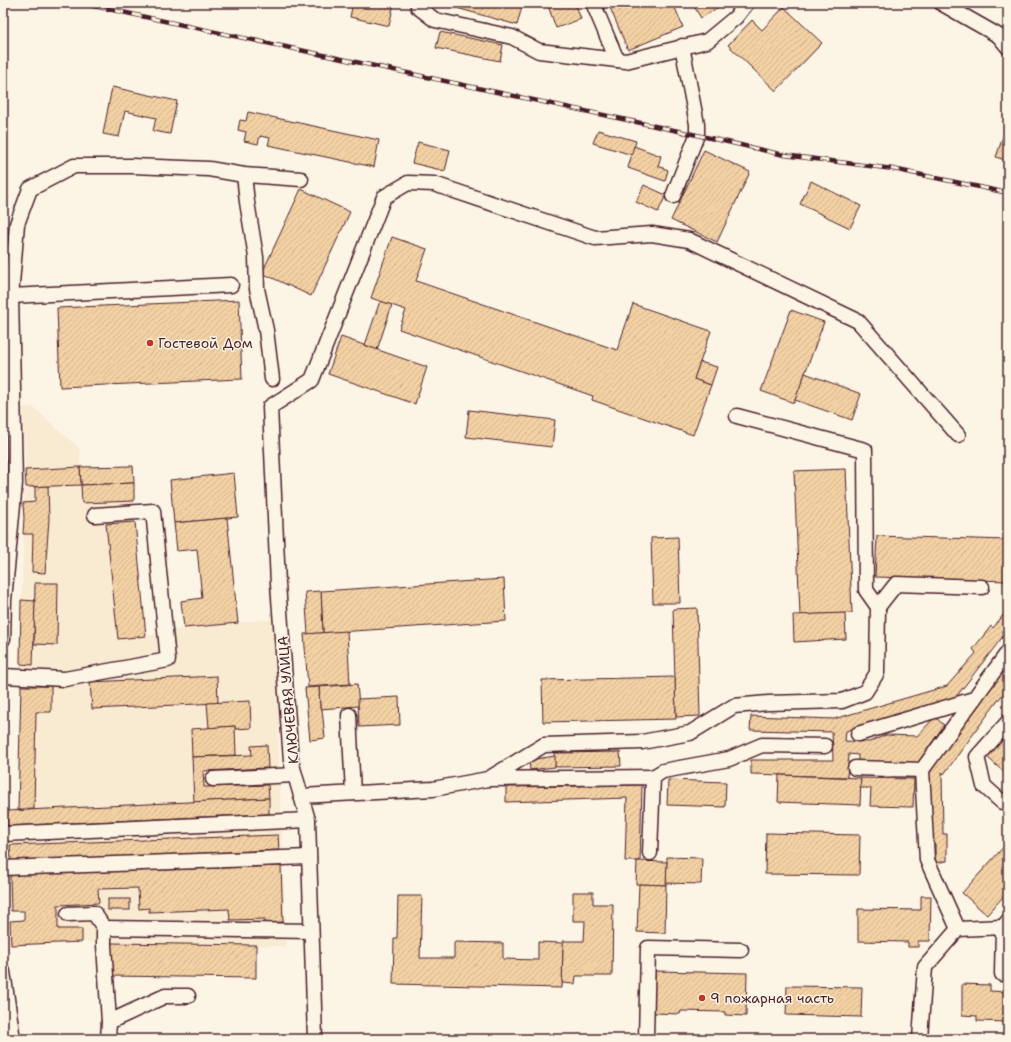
<svg xmlns="http://www.w3.org/2000/svg" width="1011" height="1042" font-family="'Shantell Sans',sans-serif">
	<style>
		.built { fill: #f9ead2 }
		.building { fill: url(#building-hatch); stroke: #4a1f2b }
		.lines { fill: none; stroke-linecap: round; stroke-linejoin: round }
		.minor-casing { stroke: #4a1f2b; stroke-width: 17 }
		.minor { stroke: #fcf5e5; stroke-width: 14 }
		.rail-casing { stroke: #4a1f2b; stroke-width: 4.5 }
		.rail { stroke: #fcf5e5; stroke-width: 3; stroke-dasharray: 9; stroke-linecap: butt }
		.poi-dot { fill: #c8321e; stroke: #fcf5e5; stroke-width: 1.5 }
		.labels { text-anchor: middle; stroke-width: 3; stroke-linejoin: round; paint-order: stroke }
		.poi-label { font-size: 14px; fill: #4a1f2b; stroke: #fcf5e5; text-anchor: start }
		.street-label { font-size: 14px; fill: #4a1f2b; stroke: #fcf5e5 }
	</style>
	<defs>
		<pattern id="building-hatch" width="6" height="6" patternUnits="userSpaceOnUse"><rect width="6" height="6" fill="#f3d1a4"/><path d="M-1 1l2-2M0 6l6-6M5 7l2-2" fill="none" stroke="#d2b38d"/></pattern>
	</defs>
	<rect width="100%" height="100%" fill="#fcf5e5"/>
	<filter id="ink" filterUnits="userSpaceOnUse"><feTurbulence type="fractalNoise" baseFrequency=".025" numOctaves="2"/><feDisplacementMap in="SourceGraphic" scale="8" xChannelSelector="R" yChannelSelector="G"/><feConvolveMatrix kernelMatrix="1 2 1 2 8 2 1 2 1" color-interpolation-filters="sRGB"/></filter>
	<g filter="url(#ink)">
		<!-- built -->
		<polygon class="built" points="23,407 33,407 80,449 80,467 133,466 135,522 146,636 184,628 275,619 281,709 278,732 286,946 82,942 11,945 10,921 24,920 24,911 11,911 7,811 18,810 21,686 20,664 24,518 23,503 26,487"/>
		<!-- building -->
		<g class="building">
			<polygon points="353,3 394,3 389,26 350,17"/>
			<polygon points="439,3 523,3 517,25"/>
			<polygon points="547,3 575,3 581,19 556,28"/>
			<polygon points="608,3 673,3 683,27 628,50"/>
			<polygon points="692,3 725,3 701,18"/>
			<polygon points="784,7 822,43 776,91 728,45 752,20 762,30"/>
			<polygon points="440,32 503,45 500,61 436,48"/>
			<polygon points="112,87 177,101 170,134 153,131 156,118 125,111 119,137 103,134"/>
			<polygon points="248,112 379,140 374,167 268,145 270,138 260,136 258,144 244,141 246,132 238,130 240,120 246,121"/>
			<polygon points="1008,122 1008,161 996,157"/>
			<polygon points="598,130 636,141 632,155 593,143"/>
			<polygon points="418,142 450,150 445,171 412,163"/>
			<polygon points="634,146 661,156 658,166 668,170 665,181 628,168"/>
			<polygon points="704,150 750,172 717,242 671,220"/>
			<polygon points="811,181 861,206 850,228 800,204"/>
			<polygon points="644,185 666,195 658,212 636,202"/>
			<polygon points="301,189 350,212 311,296 262,273"/>
			<polygon points="392,237 427,249 416,281 617,350 633,304 711,331 694,379 711,385 693,435 592,400 593,396 399,329 406,310 371,298"/>
			<polygon points="239,300 242,379 60,387 57,308"/>
			<polygon points="380,301 392,305 377,350 365,345"/>
			<polygon points="791,310 824,322 794,403 761,391"/>
			<polygon points="341,337 427,367 415,404 328,374"/>
			<polygon points="700,362 717,367 711,385 694,379"/>
			<polygon points="805,373 861,394 852,420 795,400"/>
			<polygon points="469,410 555,420 552,447 466,437"/>
			<polygon points="133,466 134,483 81,485 80,467"/>
			<polygon points="80,467 81,485 26,487 25,470"/>
			<polygon points="846,469 852,613 800,615 794,471"/>
			<polygon points="234,473 238,517 174,523 170,480"/>
			<polygon points="134,483 134,501 82,503 81,485"/>
			<polygon points="48,486 49,519 45,573 32,572 33,534 23,534 24,518 23,503 35,502 35,487"/>
			<polygon points="227,518 238,623 184,628 181,601 202,598 197,549 177,551 174,523"/>
			<polygon points="135,522 146,636 118,639 106,524"/>
			<polygon points="877,536 1008,540 1008,581 875,577"/>
			<polygon points="678,537 680,603 653,603 651,538"/>
			<polygon points="504,579 506,621 323,633 321,591"/>
			<polygon points="35,583 58,583 57,645 34,644"/>
			<polygon points="321,591 323,633 308,634 305,592"/>
			<polygon points="21,600 35,601 33,665 20,664"/>
			<polygon points="697,608 700,716 676,717 673,609"/>
			<polygon points="1008,609 1008,630 956,697 846,731 845,741 869,742 886,735 917,736 935,717 944,725 918,763 858,761 858,755 849,754 847,777 751,774 751,760 833,760 832,732 750,730 751,716 834,719 947,686 976,653 973,649 991,626 993,628"/>
			<polygon points="845,613 846,639 794,642 793,615"/>
			<polygon points="347,631 350,684 308,687 304,634"/>
			<polygon points="1008,662 1008,687 944,774 942,772 943,834 947,834 947,861 935,863 935,844 930,845 927,771"/>
			<polygon points="217,676 218,703 92,709 90,682"/>
			<polygon points="675,677 676,719 543,722 542,680"/>
			<polygon points="357,684 359,706 320,709 319,687"/>
			<polygon points="21,686 51,686 51,712 36,712 34,809 18,810"/>
			<polygon points="319,687 320,709 322,709 325,738 310,740 305,688"/>
			<polygon points="399,697 400,725 359,727 358,699"/>
			<polygon points="250,701 251,728 235,729 235,726 209,728 207,703"/>
			<polygon points="235,726 236,755 192,757 191,729"/>
			<polygon points="1008,730 1008,776 985,755"/>
			<polygon points="267,745 268,768 203,771 204,787 268,785 269,798 194,802 192,757 252,755 251,746"/>
			<polygon points="620,752 621,766 555,767 554,753"/>
			<polygon points="555,756 555,767 530,770 529,760"/>
			<polygon points="779,775 861,778 860,805 778,802"/>
			<polygon points="861,778 914,779 913,807 870,806 871,788 860,788"/>
			<polygon points="668,780 726,782 725,807 667,805"/>
			<polygon points="642,785 640,861 625,861 627,798 506,802 506,787"/>
			<polygon points="269,798 269,814 7,826 7,811"/>
			<polygon points="766,833 860,835 859,875 765,874"/>
			<polygon points="278,835 279,850 11,861 10,845"/>
			<polygon points="1008,842 1008,891 987,915 962,893"/>
			<polygon points="667,857 702,858 701,884 666,883"/>
			<polygon points="637,861 667,862 666,885 636,884"/>
			<polygon points="281,866 283,922 265,923 265,919 230,920 229,909 149,912 149,908 139,909 138,888 98,889 99,903 58,905 58,929 82,929 82,942 11,945 10,921 24,920 24,911 11,911 10,875"/>
			<polygon points="639,884 666,885 665,933 637,932"/>
			<polygon points="573,892 593,892 593,904 613,904 612,976 576,976 575,984 562,983 563,941 584,941 585,921 573,921"/>
			<polygon points="398,896 422,896 420,958 454,958 454,942 503,943 503,959 538,960 538,942 563,943 562,988 393,984 394,938 397,938"/>
			<polygon points="921,896 931,896 930,941 918,941 918,947 908,947 908,942 858,941 858,909 921,910"/>
			<rect x="108" y="899" width="22" height="11"/>
			<polygon points="110,943 256,945 256,978 110,976"/>
			<polygon points="655,971 747,973 746,1016 725,1015 725,1012 681,1011 680,1014 654,1013"/>
			<polygon points="962,984 990,985 990,991 1008,992 1008,1022 977,1021 977,1016 962,1015"/>
			<polygon points="787,986 862,987 861,1017 786,1015"/>
		</g>
		<g class="lines">
			<defs>
				<g id="minor">
					<polyline points="419,3 418,7 435,20 512,37 539,51 626,61 707,41 736,17 747,3"/>
					<polyline points="593,3 617,60"/>
					<polyline points="941,3 999,36 1008,47"/>
					<polyline points="244,175 247,202 256,257 257,289 266,330 272,379"/>
					<polyline points="673,196 697,135 697,124 682,46"/>
					<polyline points="11,296 231,285"/>
					<polyline points="878,607 896,584 982,587"/>
					<polyline points="3,639 4,600 15,483 11,296 17,224 30,189 74,166 132,166 209,169 244,175 301,179"/>
					<polyline points="3,676 65,679 168,660 153,511 95,515"/>
					<polyline points="349,715 353,793"/>
					<polyline points="1008,722 977,757 984,786 1002,802 1008,800"/>
					<polyline points="858,734 974,699"/>
					<polyline points="855,768 922,770"/>
					<polyline points="653,777 663,771 729,759 762,745 825,746"/>
					<polyline points="213,779 295,775"/>
					<polyline points="488,779 544,745 642,742 690,733 734,706 768,703 842,701 865,692 877,673 878,607 866,590 865,450 737,416"/>
					<polyline points="301,796 433,789 488,779 653,777 650,853"/>
					<polyline points="3,834 308,820"/>
					<polyline points="3,868 309,857"/>
					<polyline points="68,914 94,913 104,928 104,945 109,1022"/>
					<polyline points="104,928 311,931"/>
					<polyline points="958,929 927,860 922,770 1008,652"/>
					<polyline points="3,972 13,1039"/>
					<polyline points="1002,974 1003,927 1008,927"/>
					<polyline points="108,1039 109,1022 165,996 188,996"/>
					<polyline points="315,1039 308,820 291,761 278,584 270,407 312,380 384,197 408,183 434,184 595,238 652,234 689,240 858,321 958,435"/>
					<polyline points="646,1039 648,948 741,950"/>
					<polyline points="920,1039 925,967 958,929 1003,927 1008,921"/>
				</g>
			</defs>
			<!-- minor casing -->
			<use href="#minor" class="minor-casing"/>
			<!-- minor -->
			<use href="#minor" class="minor"/>
			<defs>
				<polyline id="rail" points="80,3 697,135 784,155 893,169 1008,193"/>
			</defs>
			<!-- rail casing -->
			<use href="#rail" class="rail-casing"/>
			<!-- rail -->
			<use href="#rail" class="rail"/>
		</g>
	</g>
	<!-- markers -->
	<g class="poi-dot">
		<circle cx="150" cy="343" r="4"/>
		<circle cx="702" cy="998" r="4"/>
	</g>
	<g class="labels">
		<!-- poi labels -->
		<g class="poi-label">
			<text x="158" y="348">Гостевой Дом</text>
			<text x="710" y="1003">9 пожарная часть</text>
		</g>
		<!-- street labels -->
		<g class="street-label">
			<text transform="translate(288 700) rotate(-95)" y="5">КЛЮЧЕВАЯ УЛИЦА</text>
		</g>
	</g>
	<!-- margin -->
	<rect width="1011" height="1042" fill="none" stroke="#fcf5e5" stroke-width="16"/>
	<rect x="8" y="8" width="995" height="1026" fill="none" stroke="#4a1f2b" stroke-width="1.5" filter="url(#ink)"/>
</svg>
